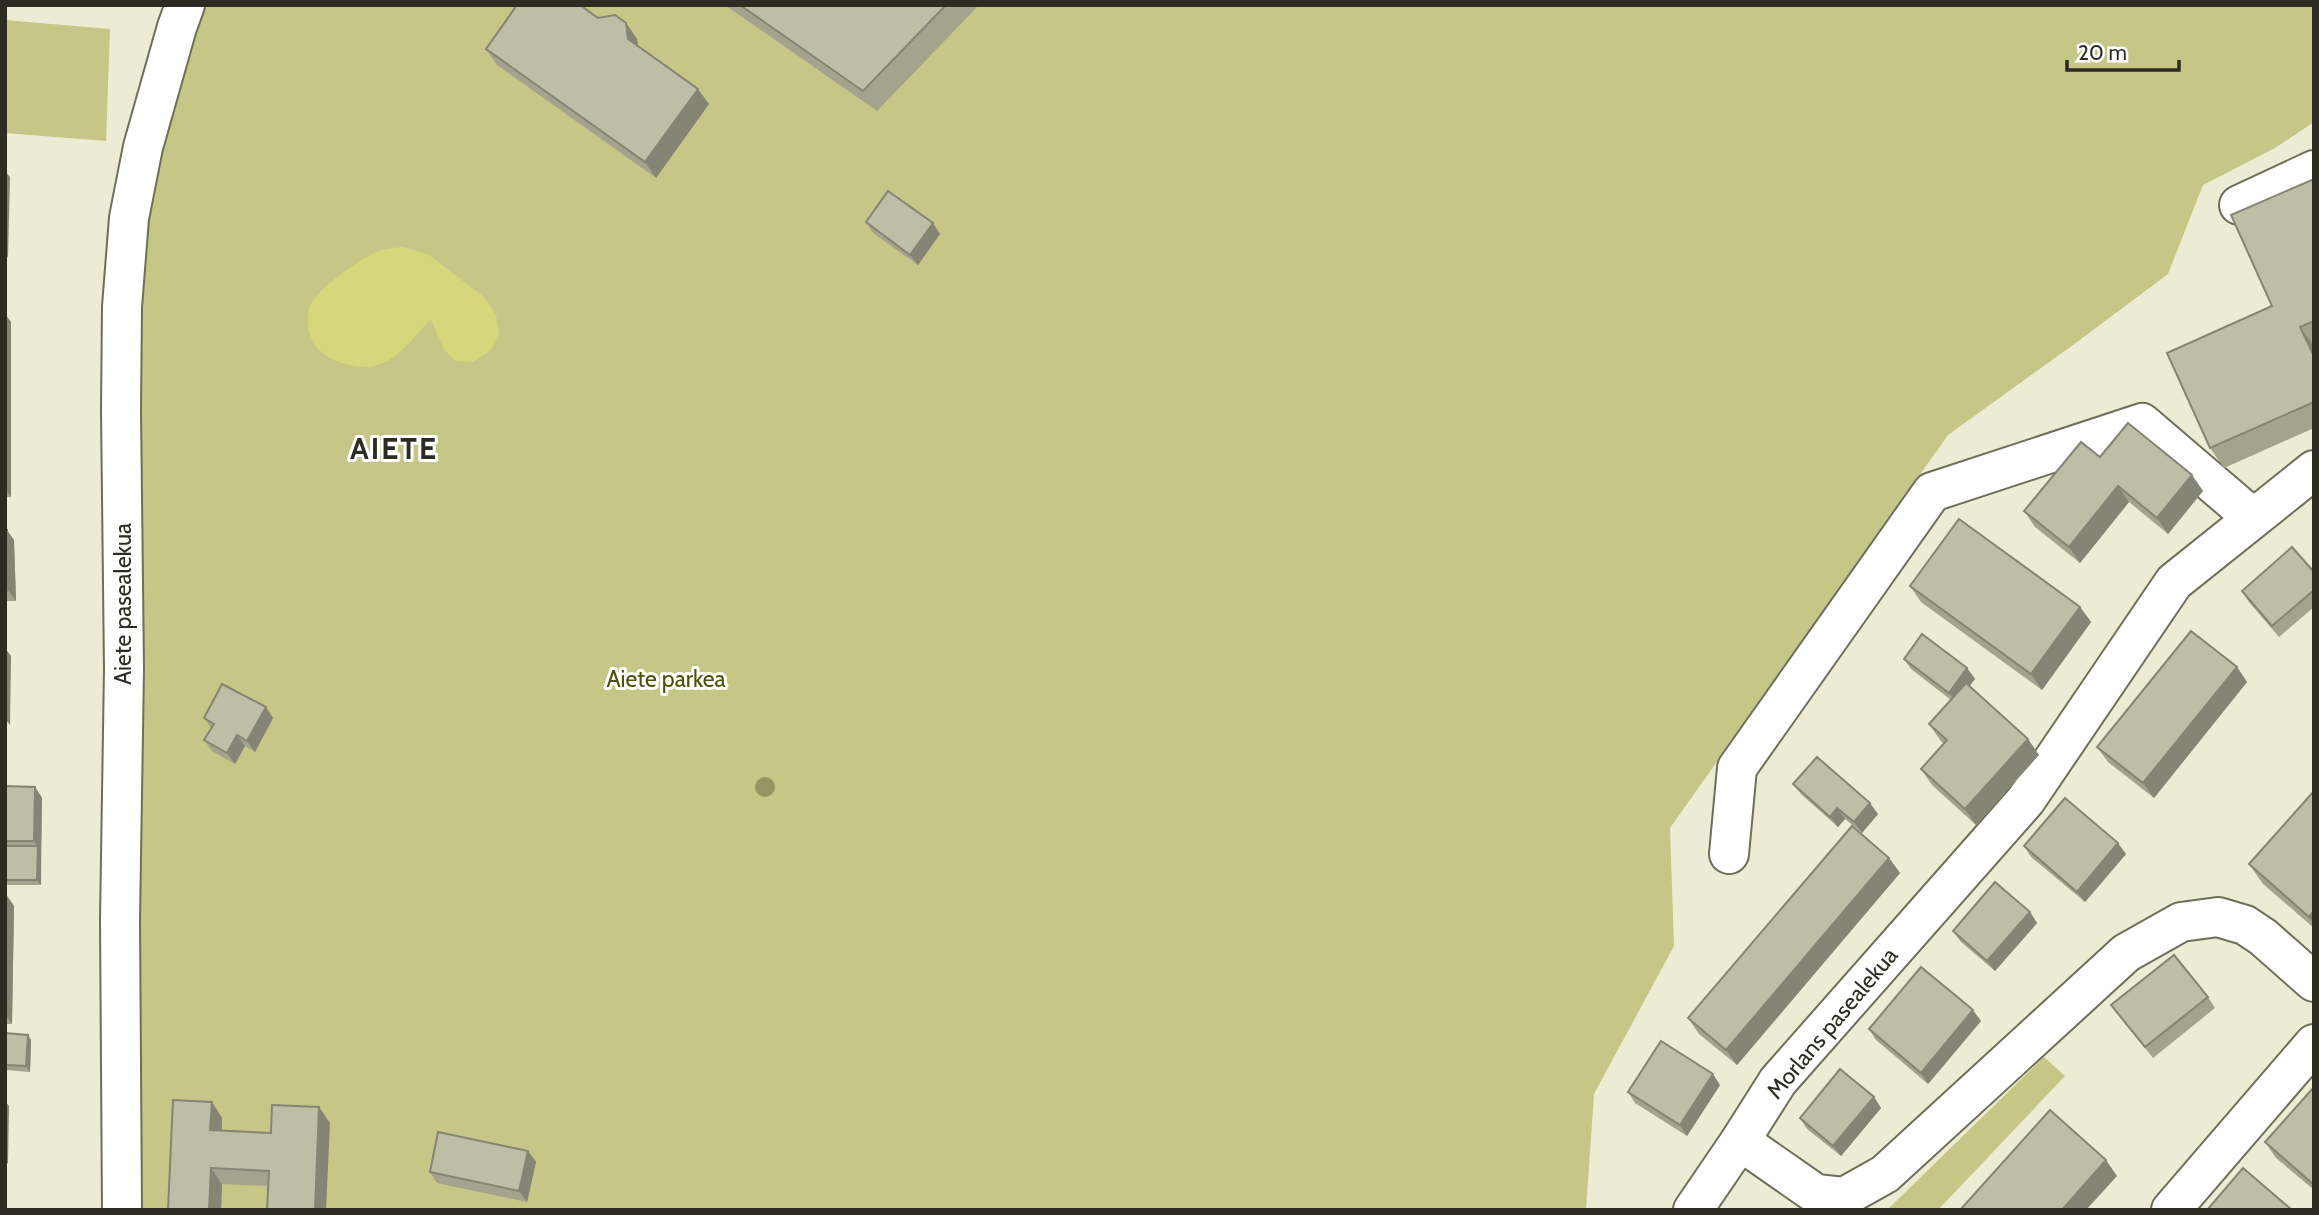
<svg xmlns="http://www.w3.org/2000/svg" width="2319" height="1215" font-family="Cabin,sans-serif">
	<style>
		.green { fill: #c6c687 }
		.water { fill: #d6d77b }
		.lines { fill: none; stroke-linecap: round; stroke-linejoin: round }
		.minor-casing { stroke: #6e6f59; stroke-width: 42 }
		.minor { stroke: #fff; stroke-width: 38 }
		.tree { fill: #969663 }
		.wall { fill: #a3a38e }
		.shaded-wall { fill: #848574 }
		.building { fill: #bdbea5; stroke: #848574; stroke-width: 2 }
		.labels { text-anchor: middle; stroke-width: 6; stroke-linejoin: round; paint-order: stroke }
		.street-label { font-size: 23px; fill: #2c2c22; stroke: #fff }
		.park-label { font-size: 23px; fill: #515007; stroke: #fff }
		.district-label { font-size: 30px; font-weight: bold; letter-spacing: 2px; fill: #2c2c22; stroke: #fff }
	</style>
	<rect width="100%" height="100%" fill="#ebecd3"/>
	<!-- green -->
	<g class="green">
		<polygon points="205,5 2314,5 2314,122 2275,148 2203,185 2168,274 2073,345 1948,435 1670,828 1674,946 1594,1094 1586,1210 142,1210 132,320 158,151"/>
		<polygon points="5,20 110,29 106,141 5,133"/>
		<polygon points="2044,1057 2065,1076 1938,1210 1887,1210"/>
	</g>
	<!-- water -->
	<path class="water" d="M403 247 429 255 484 297 496 315 499 334 491 350 473 362 456 361 444 350 431 319C417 333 406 350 389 360 373 369 359 368 342 363 326 358 314 349 309 332 307 324 307 314 310 306 318 288 363 256 382 250 388 248 396 248 403 247Z"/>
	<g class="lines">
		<defs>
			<g id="minor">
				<polyline points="2239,205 2314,170"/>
				<polyline points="2314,470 2174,582 2026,800 1778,1081 1740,1141 1816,1194 1844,1197 1885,1174 2126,953 2181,922 2218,917 2245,925 2263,937 2314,982"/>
				<polyline points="1729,854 1737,768 1932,492 2142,423 2253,518"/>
				<polyline points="122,1210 120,920 124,669 121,410 122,307 129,218 143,147 177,27 185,5"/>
				<polyline points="1693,1210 1740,1141"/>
				<polyline points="2171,1210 2314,1044"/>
			</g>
		</defs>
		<!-- minor casing -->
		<use href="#minor" class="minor-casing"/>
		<!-- minor -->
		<use href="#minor" class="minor"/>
	</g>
	<!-- trees -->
	<circle class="tree" cx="765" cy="787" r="10"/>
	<!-- wall -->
	<g class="wall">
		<polygon points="725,5 979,5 877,111"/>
		<polygon points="598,18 626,23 637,39 638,46 709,104 656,178 497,65 486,49"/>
		<polygon points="2314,179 2314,428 2224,468 2210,448 2272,306"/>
		<polygon points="866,222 940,234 918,265 873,233"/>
		<polygon points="5,314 11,322 11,497 5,497"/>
		<polygon points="2100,457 2192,475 2203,491 2168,534 2129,502 2080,563 2035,527 2024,511"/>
		<polygon points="5,530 14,540 16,601 5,601"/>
		<polygon points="2314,572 2314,607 2279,637 2249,602 2242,591"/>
		<polygon points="1910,586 2080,607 2091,622 2042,690 1921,602"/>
		<polygon points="1904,659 1967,668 1975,679 1969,686 2039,755 1976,825 1932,785 1921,769 1944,744 1940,740 1929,724 1951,700 1911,669"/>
		<polygon points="2237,667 2247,682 2154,798 2108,762 2097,747"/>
		<polygon points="204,718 273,718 255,752 245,746 235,764 212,751 204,740 211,728"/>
		<polygon points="1793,784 1878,814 1862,833 1845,819 1838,827 1801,794"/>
		<polygon points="5,786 35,787 42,798 41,885 8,885 5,881"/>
		<polygon points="2314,791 2314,928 2263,884 2249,864"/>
		<polygon points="2024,846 2126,854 2085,902 2031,857"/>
		<polygon points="1889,858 1900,873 1737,1065 1699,1034 1688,1018"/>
		<polygon points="5,893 14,906 12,1024 5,1024"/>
		<polygon points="2030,912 2037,923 1995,971 1961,942 1953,931"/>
		<polygon points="2208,997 2215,1008 2153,1058 2111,1005"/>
		<polygon points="1981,1021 1928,1084 1876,1040 1869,1029"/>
		<polygon points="5,1033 28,1035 31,1040 30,1072 5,1070"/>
		<polygon points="1720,1085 1687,1136 1635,1103 1628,1092"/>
		<polygon points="2314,1087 2314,1190 2276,1158 2265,1142"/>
		<polygon points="1874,1097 1881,1108 1841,1156 1807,1129 1800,1118"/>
		<polygon points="212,1102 222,1118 222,1130 271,1133 330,1123 268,1186 222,1184 221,1210 168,1210"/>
		<polygon points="528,1151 536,1162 527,1202 437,1183 430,1172"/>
	</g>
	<!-- shaded-wall -->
	<g class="shaded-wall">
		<polygon points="626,23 637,39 639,55 628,39"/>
		<polygon points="698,89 709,104 656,178 645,162"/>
		<polygon points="5,171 10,177 8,258 5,253"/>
		<polygon points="933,223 940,234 918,265 910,255"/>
		<polygon points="5,314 11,322 11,497 5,489"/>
		<polygon points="2300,327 2314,346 2314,356"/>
		<polygon points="2192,475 2203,491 2168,534 2157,518"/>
		<polygon points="2118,486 2129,502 2080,563 2069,547"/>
		<polygon points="7,530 14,540 16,601 8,590"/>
		<polygon points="2080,607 2091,622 2042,690 2031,674"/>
		<polygon points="5,648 11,656 10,725 5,719"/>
		<polygon points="2237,667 2247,682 2154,798 2143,783"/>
		<polygon points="1967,668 1975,679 1957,703 1949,693"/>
		<polygon points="266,707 273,718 255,752 247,741"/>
		<polygon points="237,735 245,746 235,764 227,753"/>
		<polygon points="2028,739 2039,755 1976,825 1965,809"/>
		<polygon points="35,787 42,798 41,852 34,841"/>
		<polygon points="1870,803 1878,814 1862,833 1854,822"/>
		<polygon points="1837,808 1845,819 1838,827 1830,817"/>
		<polygon points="2118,843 2126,854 2085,902 2077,892"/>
		<polygon points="38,846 41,852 41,885 37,880"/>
		<polygon points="1889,858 1900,873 1737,1065 1726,1050"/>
		<polygon points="5,893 14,906 12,1024 5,1014"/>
		<polygon points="2314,911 2314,924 2309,917"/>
		<polygon points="2030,912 2037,923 1995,971 1987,961"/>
		<polygon points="1973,1010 1981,1021 1928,1084 1921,1073"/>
		<polygon points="28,1035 31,1040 30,1072 26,1066"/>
		<polygon points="1713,1074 1720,1085 1687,1136 1680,1125"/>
		<polygon points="1874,1097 1881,1108 1841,1156 1833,1146"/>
		<polygon points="5,1101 9,1106 8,1164 5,1160"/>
		<polygon points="212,1102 222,1118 221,1145 210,1130"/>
		<polygon points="319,1107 330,1123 326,1210 315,1210"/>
		<polygon points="528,1151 536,1162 527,1202 519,1191"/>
		<polygon points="2106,1160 2117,1176 2086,1210 2062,1210"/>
		<polygon points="211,1168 222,1184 221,1210 209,1210"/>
	</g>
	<!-- building -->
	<g class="building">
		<polygon points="517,5 580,5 598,18 615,15 626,23 628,39 698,89 645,162 486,49"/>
		<polygon points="740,5 946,5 863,91"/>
		<polygon points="2314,179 2314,321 2300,327 2314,356 2314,402 2210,448 2167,353 2272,306 2231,215"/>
		<polygon points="888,191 933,223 910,255 866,222"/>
		<polygon points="2128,423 2192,475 2157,518 2118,486 2069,547 2024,511 2081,442 2100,457"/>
		<polygon points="1959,519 2080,607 2031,674 1910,586"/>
		<polygon points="5,530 7,530 8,590 5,591"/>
		<polygon points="2292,547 2314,572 2314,590 2272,626 2242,591"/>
		<polygon points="2191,631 2237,667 2143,783 2097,747"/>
		<polygon points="1922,634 1967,668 1949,693 1904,659"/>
		<polygon points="1966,683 2028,739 1965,809 1921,769 1947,740 1929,724"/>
		<polygon points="222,684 266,707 247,741 237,735 227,753 204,740 214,724 204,718"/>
		<polygon points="1817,757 1870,803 1854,822 1837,808 1830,817 1793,784"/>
		<polygon points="5,786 35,787 34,841 5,841"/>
		<polygon points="2314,791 2314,911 2309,917 2249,864"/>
		<polygon points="2065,798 2118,843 2077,892 2024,846"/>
		<polygon points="1852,826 1889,858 1726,1050 1688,1018"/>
		<polygon points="5,846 38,846 37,880 5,880"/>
		<polygon points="1995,882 2030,912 1987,961 1953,931"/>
		<polygon points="2174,955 2208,997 2145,1047 2111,1005"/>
		<polygon points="1921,967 1973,1010 1921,1073 1869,1029"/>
		<polygon points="5,1033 28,1035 26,1066 5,1065"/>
		<polygon points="1661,1041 1713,1074 1680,1125 1628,1092"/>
		<polygon points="1840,1069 1874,1097 1833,1146 1800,1118"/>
		<polygon points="2314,1087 2314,1185 2265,1142"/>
		<polygon points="173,1100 212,1102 210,1130 271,1133 272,1105 319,1107 315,1210 267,1210 269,1171 211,1168 209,1210 168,1210"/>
		<polygon points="2050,1110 2106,1160 2062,1210 1960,1210"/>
		<polygon points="438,1132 528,1151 519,1191 430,1172"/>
		<polygon points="2243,1168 2292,1210 2207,1210"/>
	</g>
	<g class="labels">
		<!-- street labels -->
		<g class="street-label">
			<text transform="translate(123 604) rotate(-90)" y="8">Aiete pasealekua</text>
			<text transform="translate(1832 1023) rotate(-50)" y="8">Morlans pasealekua</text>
		</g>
		<!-- park labels -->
		<g class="park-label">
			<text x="666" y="687">Aiete parkea</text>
		</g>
		<!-- district labels -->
		<g class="district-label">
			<text x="394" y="459">AIETE</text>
		</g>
	</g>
	<!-- border -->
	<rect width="2319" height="1215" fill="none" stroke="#2c2c22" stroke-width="14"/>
	<!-- scale -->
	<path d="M2067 60v10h112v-10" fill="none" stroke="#2c2c22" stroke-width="3.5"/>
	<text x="2078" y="60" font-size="21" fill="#2c2c22" stroke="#ffffff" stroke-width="5" paint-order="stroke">20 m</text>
</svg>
